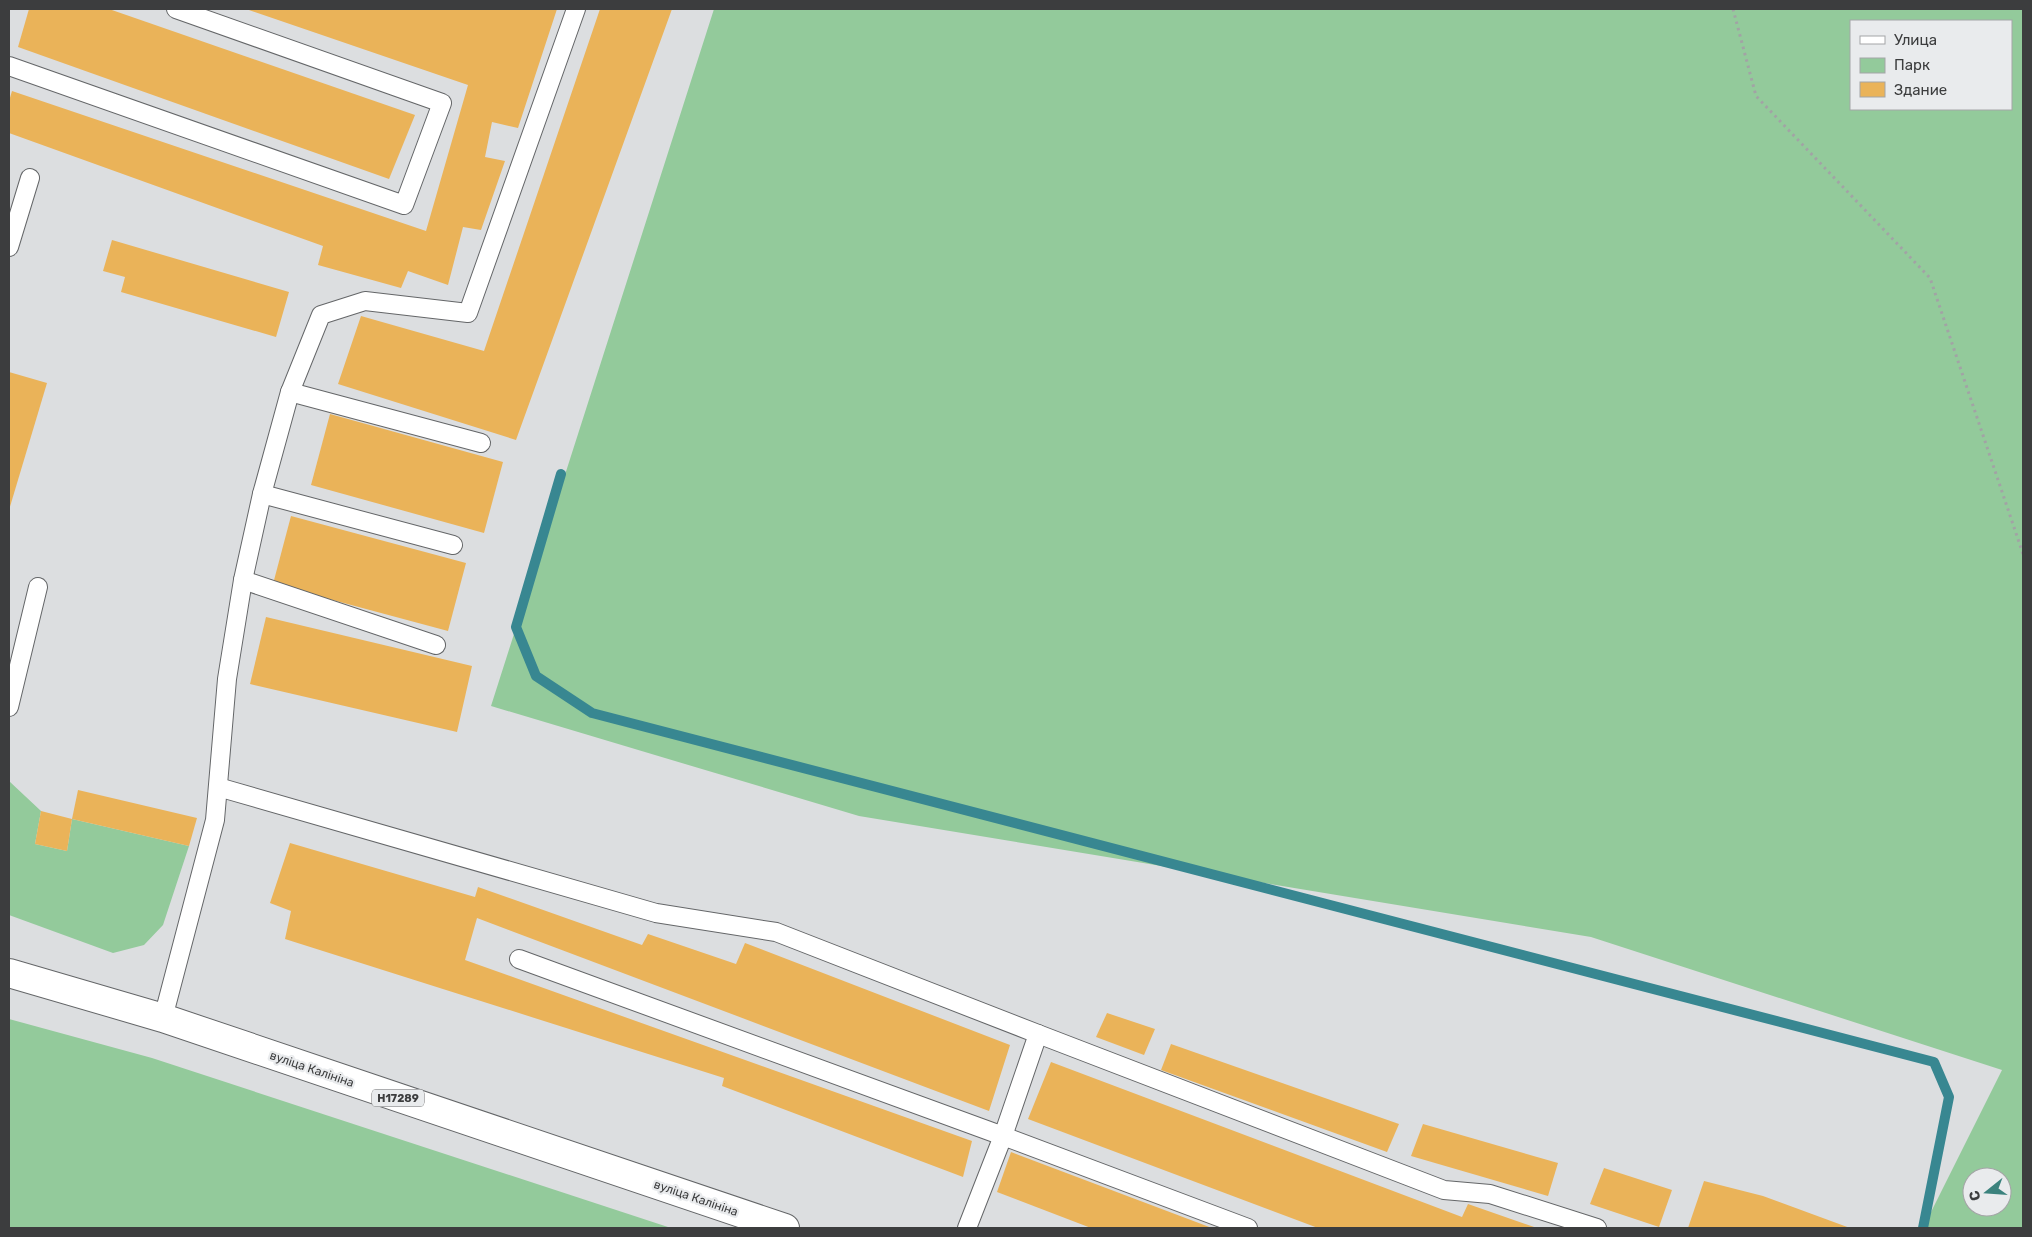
<svg xmlns="http://www.w3.org/2000/svg" width="2032" height="1237" font-family="Rubik,sans-serif">
	<style>
		.green { fill: #93ca9b; fill-rule: evenodd }
		.lines { fill: none; stroke-linecap: round; stroke-linejoin: round }
		.stream { stroke: #388791; stroke-width: 10 }
		.building { fill: #eab359 }
		.service-casing { stroke: #646668; stroke-width: 20 }
		.primary-casing { stroke: #646668; stroke-width: 30 }
		.path { stroke: #a2a3a5; stroke-width: 3; stroke-dasharray: 2.5 4; stroke-linecap: butt }
		.service { stroke: #fff; stroke-width: 18 }
		.primary { stroke: #fff; stroke-width: 28 }
		.labels { text-anchor: middle; stroke-width: 4.5; stroke-linejoin: round; paint-order: stroke }
		.shield { fill: #e9ebed; stroke: #707172; stroke-width: 1 }
		.shield-label { font-size: 11px; font-weight: bold; fill: #3c3d3e }
		.street-label { font-size: 12px; fill: #3c3d3e; stroke: #e9ebed }
	</style>
	<rect width="100%" height="100%" fill="#dcdee0"/>
	<!-- green -->
	<g class="green">
		<path d="M714 9H2023V1228H1923L2002 1070 1591 937 859 816 491 706ZM2011 21V109H1851V21ZM1972 1177H2002V1207H1972Z"/>
		<polygon points="9,781 41,811 35,844 67,851 72,819 189,846 163,925 144,945 113,953 9,915"/>
		<polygon points="9,1019 152,1058 671,1228 9,1228"/>
	</g>
	<g class="lines">
		<!-- stream -->
		<polyline class="stream" points="561,474 516,627 536,676 592,713 1934,1062 1949,1097 1923,1228"/>
	</g>
	<!-- building -->
	<g class="building">
		<polygon points="29,9 109,9 415,115 389,179 18,47"/>
		<polygon points="246,9 557,9 518,128 492,122 485,157 505,161 481,230 463,227 448,285 408,271 401,288 318,265 323,246 9,133 9,101 12,91 426,231 468,85"/>
		<polygon points="600,9 672,9 516,440 338,384 361,316 484,351"/>
		<polygon points="112,240 289,292 276,337 121,292 125,277 103,271"/>
		<polygon points="9,372 47,383 9,510"/>
		<polygon points="330,414 503,462 484,533 311,485"/>
		<polygon points="291,516 466,563 448,631 273,584"/>
		<polygon points="266,617 472,666 457,732 250,684"/>
		<polygon points="78,790 197,818 189,846 72,819"/>
		<polygon points="41,811 72,819 67,851 35,844"/>
		<polygon points="290,843 475,897 478,887 642,945 648,934 736,964 745,943 1010,1045 989,1111 477,918 465,960 972,1141 963,1177 722,1086 724,1078 285,939 291,911 270,903"/>
		<polygon points="1107,1013 1155,1029 1144,1055 1096,1037"/>
		<polygon points="1171,1044 1399,1124 1387,1152 1161,1070"/>
		<polygon points="1051,1062 1462,1217 1468,1204 1537,1228 1318,1228 1028,1119"/>
		<polygon points="1423,1124 1558,1163 1548,1196 1411,1156"/>
		<polygon points="1011,1152 1212,1228 1091,1228 997,1192"/>
		<polygon points="1604,1168 1672,1190 1659,1227 1590,1204"/>
		<polygon points="1704,1181 1763,1196 1850,1228 1688,1228"/>
	</g>
	<g class="lines">
		<defs>
			<g id="service">
				<polyline points="9,66 404,205 442,103 176,9"/>
				<polyline points="9,247 30,178"/>
				<polyline points="290,392 481,443"/>
				<polyline points="262,494 453,545"/>
				<polyline points="243,580 436,645"/>
				<polyline points="9,707 38,587"/>
				<polyline points="218,787 656,913 776,932 1038,1034 1003,1136 519,959"/>
				<polyline points="163,1018 215,820 227,679 243,580 262,494 290,392 321,315 365,301 468,313 576,9"/>
				<polyline points="1038,1034 1444,1190 1490,1194 1597,1228"/>
				<polyline points="967,1228 1003,1136 1248,1228"/>
			</g>
			<polyline id="primary" points="9,973 163,1018 785,1228"/>
		</defs>
		<!-- service casing -->
		<use href="#service" class="service-casing"/>
		<!-- primary casing -->
		<use href="#primary" class="primary-casing"/>
		<!-- path -->
		<polyline class="path" points="1733,9 1756,96 1930,278 2023,554"/>
		<!-- service -->
		<use href="#service" class="service"/>
		<!-- primary -->
		<use href="#primary" class="primary"/>
	</g>
	<g class="labels">
		<!-- shield labels -->
		<rect class="shield" x="372" y="1089.5" width="52" height="17" rx="4"/>
		<g class="shield-label">
			<text x="398" y="1102">Н17289</text>
		</g>
		<!-- street labels -->
		<g class="street-label">
			<text transform="translate(312 1069) rotate(19)" y="4">вуліца Калініна</text>
			<text transform="translate(696 1198) rotate(19)" y="4">вуліца Калініна</text>
		</g>
	</g>
	<!-- border -->
	<rect width="2032" height="1237" fill="none" stroke="#3c3d3e" stroke-width="20"/>
	<!-- legend -->
	<rect x="1850" y="20" width="162" height="90" fill="#e9ebed" stroke="#a4a5a7"/>
	<rect x="1860" y="36" width="25" height="8" fill="#ffffff" stroke="#a4a5a7"/>
	<text x="1894" y="45" font-size="15" fill="#3c3d3e">Улица</text>
	<rect x="1860" y="58" width="25" height="15" fill="#93ca9b" stroke="#a4a5a7"/>
	<text x="1894" y="70" font-size="15" fill="#3c3d3e">Парк</text>
	<rect x="1860" y="82" width="25" height="15" fill="#eab359" stroke="#a4a5a7"/>
	<text x="1894" y="95" font-size="15" fill="#3c3d3e">Здание</text>
	<!-- north arrow -->
	<g transform="translate(1987 1192) rotate(253)"><circle r="24" fill="#e9ebed" stroke="#a4a5a7"/>
	<path d="M0-4L9 19L0 12L-9 19Z" fill="#3b827d"/>
	<text y="-8" font-size="14" font-weight="bold" text-anchor="middle" fill="#3c3d3e">С</text>
	</g>
</svg>
